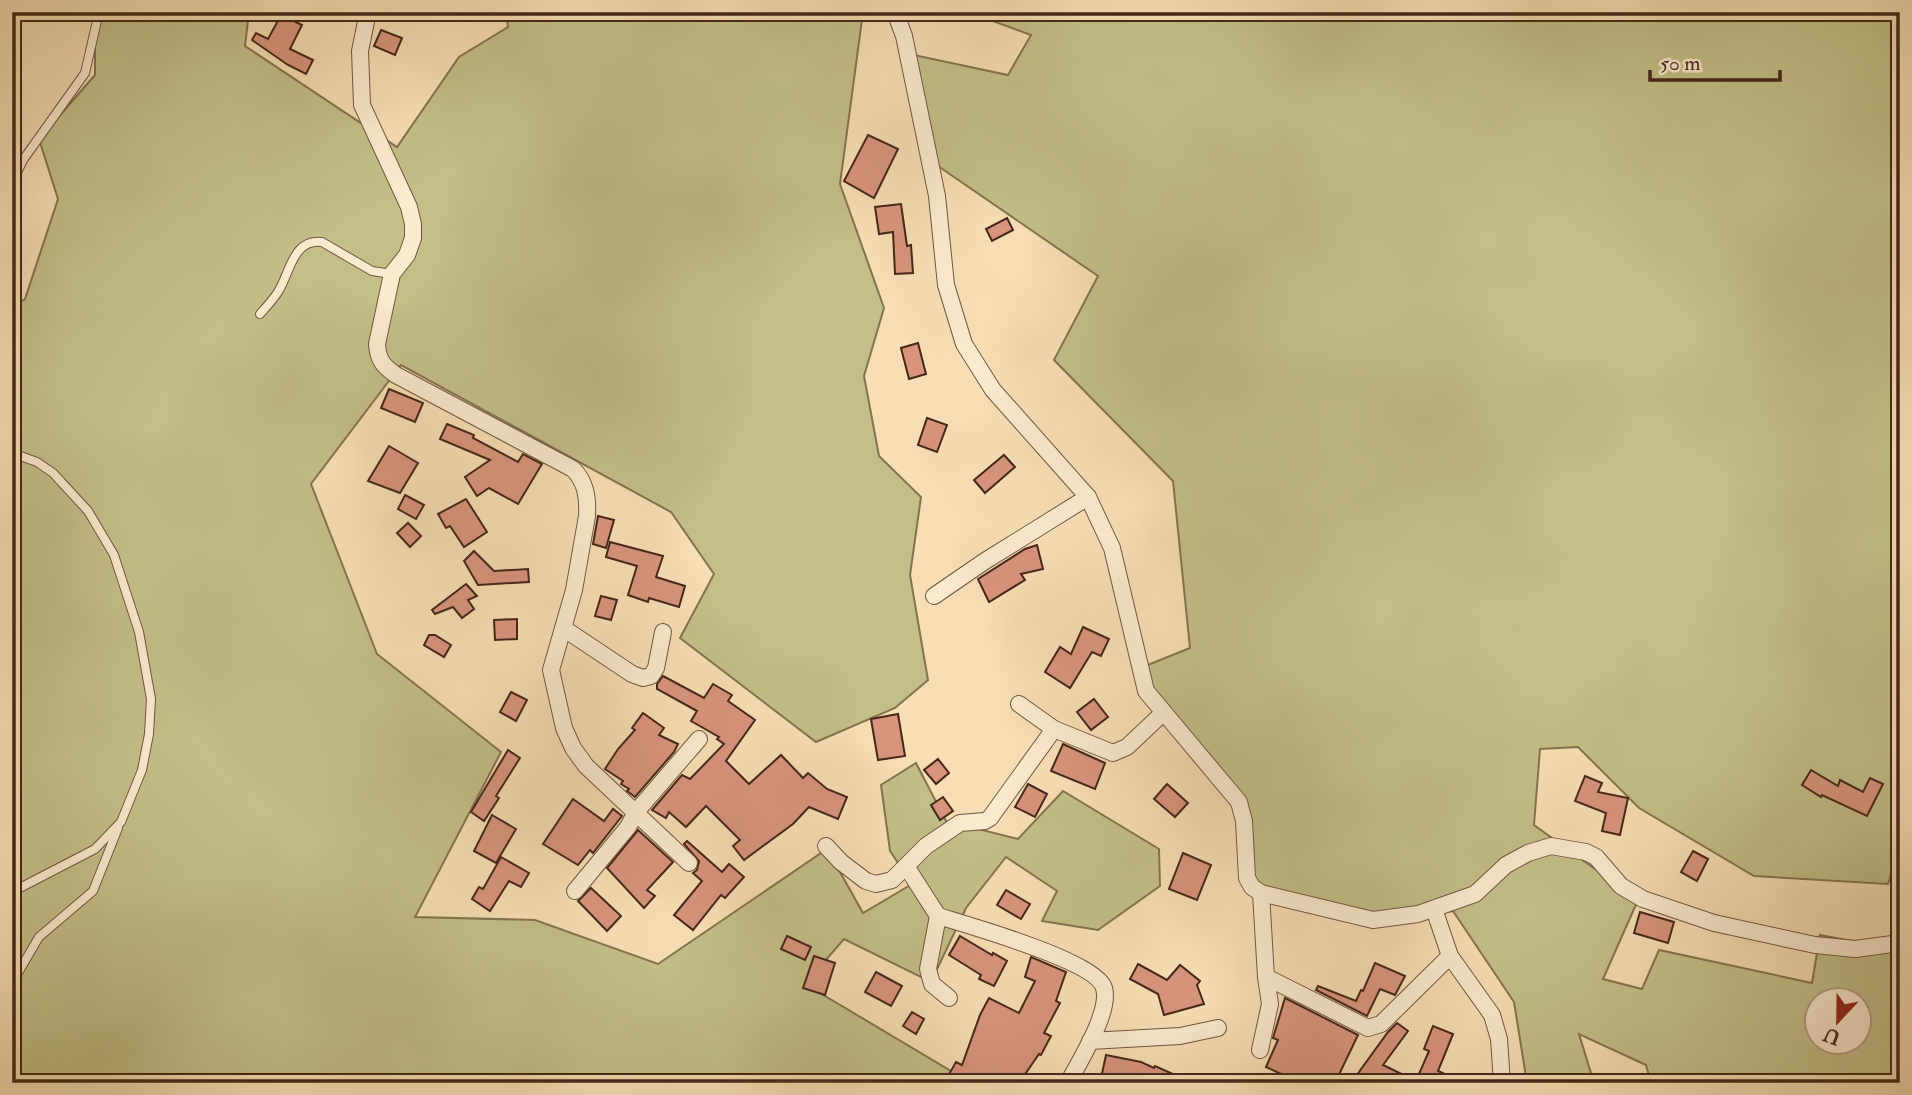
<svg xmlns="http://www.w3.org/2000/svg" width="1912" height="1095" font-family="'IM FELL Double Pica',serif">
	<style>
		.green { fill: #c3bf88; stroke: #847350; stroke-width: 2; fill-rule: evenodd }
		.building { fill: #d8947d; stroke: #452719; stroke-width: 2 }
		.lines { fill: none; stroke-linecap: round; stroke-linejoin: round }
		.lane-casing { stroke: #725540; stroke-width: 10 }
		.street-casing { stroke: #725540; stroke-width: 18 }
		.lane { stroke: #faeace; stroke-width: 8 }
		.street { stroke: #faeace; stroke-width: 16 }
	</style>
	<rect width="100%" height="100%" fill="#f7deb4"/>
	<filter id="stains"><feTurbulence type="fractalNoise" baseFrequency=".00286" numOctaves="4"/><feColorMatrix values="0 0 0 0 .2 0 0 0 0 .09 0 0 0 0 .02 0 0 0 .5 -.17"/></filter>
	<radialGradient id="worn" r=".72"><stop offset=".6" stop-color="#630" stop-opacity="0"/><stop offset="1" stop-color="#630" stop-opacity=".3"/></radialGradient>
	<!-- green -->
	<g class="green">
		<polygon points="95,12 249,12 245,46 397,147 459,57 508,27 506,12 863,12 840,184 884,308 864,376 879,456 921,497 910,575 928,680 895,708 816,742 680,638 714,574 671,512 401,365 311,484 377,654 501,752 415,917 535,920 658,964 827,849 863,913 912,884 890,851 881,785 916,763 946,821 1018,839 1063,791 1159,849 1160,886 1098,930 1042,921 1057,891 1006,857 966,908 931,982 844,939 805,984 971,1083 12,1083 12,307 25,299 58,199 39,139 95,75"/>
		<path d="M968 12H1900V845L1888 884 1754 876 1639 808 1578 747 1540 749 1534 825 1638 900 1603 979 1642 989 1659 950 1812 983 1820 935 1900 950V1083H1651L1646 1065 1579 1034 1594 1083H1527L1514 1002 1453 911 1377 922 1256 883 1229 785 1155 715 1140 668 1190 648 1173 481 1054 360 1098 276 938 166 914 55 1008 75 1031 35ZM1818 1000H1860V1042H1818Z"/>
	</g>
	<!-- building -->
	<g class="building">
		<polygon points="281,15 302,25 290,49 313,60 306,74 288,65 252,40 256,33 268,39"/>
		<polygon points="381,30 402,38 395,55 374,46"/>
		<polygon points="868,135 898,149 874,198 844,181"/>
		<polygon points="901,204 907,246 911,245 913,273 895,274 893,232 879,234 875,207"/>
		<polygon points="1007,218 1013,230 992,241 986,229"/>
		<polygon points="918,343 926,374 909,379 901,348"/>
		<polygon points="389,389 423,403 415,422 381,408"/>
		<polygon points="927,418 947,425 937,452 918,445"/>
		<polygon points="447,424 474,435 473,438 518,462 523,454 542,464 518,504 489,488 477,496 465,477 490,460 440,439"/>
		<polygon points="389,446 418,463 400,493 368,481"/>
		<polygon points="1004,455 1015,467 985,493 974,480"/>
		<polygon points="405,495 424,505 416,519 398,509"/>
		<polygon points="466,499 487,532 464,547 450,526 446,528 438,514"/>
		<polygon points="598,516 614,520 606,548 593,544"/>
		<polygon points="408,523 421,536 410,547 397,533"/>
		<polygon points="610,542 663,556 656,577 685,586 679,607 649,598 648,602 628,595 637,566 606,557"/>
		<polygon points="1037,545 1043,569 1021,574 1025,580 989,602 978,579 1025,549"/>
		<polygon points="474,551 494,571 528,569 529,582 478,585 464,561"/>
		<polygon points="466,584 477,596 468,600 474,609 462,618 453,607 435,614 432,610"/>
		<polygon points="601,596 617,600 611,620 595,616"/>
		<polygon points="517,619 517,639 495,640 494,620"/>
		<polygon points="1083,627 1109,639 1101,656 1092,652 1070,688 1045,672 1060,647 1071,654"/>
		<polygon points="429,635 435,635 451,645 444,657 424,645"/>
		<polygon points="663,676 704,698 713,684 732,695 728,701 755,720 726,761 749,784 781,755 803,778 808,773 827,789 847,797 838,819 809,807 793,824 744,860 733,846 740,840 706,806 686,827 669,812 666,818 652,810 682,775 690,779 724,744 717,739 719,737 691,721 697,711 657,689 657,684"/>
		<polygon points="511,692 527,700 516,721 500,712"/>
		<polygon points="1094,699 1108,717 1091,730 1077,712"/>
		<polygon points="643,713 664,728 659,735 678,744 674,752 635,797 627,791 629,789 621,784 623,781 605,769 618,749 635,730 632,728"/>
		<polygon points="898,714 905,756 878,760 871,719"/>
		<polygon points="1063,744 1105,763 1095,789 1051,771"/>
		<polygon points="508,750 520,758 496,796 499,798 484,821 471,812"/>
		<polygon points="938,759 949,773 936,784 924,770"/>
		<polygon points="1811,770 1838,786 1840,780 1863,792 1870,778 1883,784 1867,816 1822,795 1821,797 1802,785"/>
		<polygon points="1585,776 1602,783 1598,792 1628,798 1620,835 1602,831 1606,813 1575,801"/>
		<polygon points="1028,784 1047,794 1035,817 1015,807"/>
		<polygon points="1167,784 1188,803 1175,817 1154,799"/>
		<polygon points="943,797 953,811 940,820 931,805"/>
		<polygon points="573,799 604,821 613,809 622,816 593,853 590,850 578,865 543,844"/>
		<polygon points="492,815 516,829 496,863 474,851"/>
		<polygon points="638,830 673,862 647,890 655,896 644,908 607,868"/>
		<polygon points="687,841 722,872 729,864 744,877 725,898 721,895 693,930 674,915 702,881 693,873 697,870 699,861 684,844"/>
		<polygon points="1693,851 1708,859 1697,881 1681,872"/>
		<polygon points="1183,853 1211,865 1197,900 1169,889"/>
		<polygon points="501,857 529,873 521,887 509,881 490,911 472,899 479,887 483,889"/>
		<polygon points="591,888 621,916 607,931 578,901"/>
		<polygon points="1006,890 1030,904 1021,919 997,905"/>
		<polygon points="1640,912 1674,922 1668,943 1634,933"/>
		<polygon points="787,936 811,947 805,960 781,949"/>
		<polygon points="960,936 992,955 993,953 1007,961 994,986 979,979 981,975 949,955"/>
		<polygon points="814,956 835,963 825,995 803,988"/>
		<polygon points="1031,957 1066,972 1056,1001 1060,1003 1044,1033 1051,1036 1041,1055 1039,1054 1019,1083 944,1083 956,1062 962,1065 980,1015 989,998 1019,1013 1035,981 1025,977"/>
		<polygon points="1375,963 1405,976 1395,995 1380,989 1367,1016 1316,990 1318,986 1356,1001 1361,990 1363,991"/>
		<polygon points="1138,964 1167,980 1180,965 1200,981 1197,985 1204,1004 1164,1015 1158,994 1130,979"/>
		<polygon points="876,972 902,986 891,1006 865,992"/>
		<polygon points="1285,998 1358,1035 1335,1083 1301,1083 1266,1067 1278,1040 1273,1038"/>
		<polygon points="912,1012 924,1019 916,1034 903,1026"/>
		<polygon points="1397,1023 1408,1031 1383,1065 1416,1081 1429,1051 1424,1049 1433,1026 1453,1034 1438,1071 1465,1083 1351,1083 1388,1032"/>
		<polygon points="1106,1055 1141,1062 1154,1068 1155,1066 1193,1083 1100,1083"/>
	</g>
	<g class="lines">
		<defs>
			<g id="lane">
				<polyline points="12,183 23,160 85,73 99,12"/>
				<path d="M260 314C266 307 273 300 278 292 290 273 293 238 322 242L372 271 392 274"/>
				<polyline points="12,453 37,462 53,473 88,511 114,555 139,632 151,699 149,734 142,770 121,822 95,849 12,892"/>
				<polyline points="12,983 39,937 93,891 118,828"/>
			</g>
			<g id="street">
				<path d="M368 12 360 51 362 105 409 207 413 224V238L407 255 392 274 377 344C378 360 383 366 396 375L573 469C586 482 588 498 587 516L574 590 551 670 564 728 573 748 586 766 689 863"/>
				<polyline points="895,12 904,36 937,196 946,285 964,344 993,390 1088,497 1112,548 1146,691 1239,802 1244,821 1247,878 1252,887 1261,893 1373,920 1418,914 1475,894 1506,865 1528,853 1551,846 1586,852 1596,857 1621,886 1643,899 1714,923 1815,945 1855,949 1900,943"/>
				<polyline points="934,596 985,561 1088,497"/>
				<polyline points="563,628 632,674 643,678 651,676 656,668 663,632"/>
				<polyline points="1019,704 1054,729 1113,753 1127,747 1163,713"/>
				<polyline points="826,846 841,862 866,881 876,884 892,880 926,846 960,823 985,821 990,818 1054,729"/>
				<polyline points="906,866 938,916 928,969 932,984 949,998"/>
				<polyline points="575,891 628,827 636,812 699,739"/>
				<polyline points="1434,909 1450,956 1492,1015 1499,1039 1502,1083"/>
				<path d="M938 916C967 925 1096 961 1104 988 1111 1012 1079 1062 1068 1083"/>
				<polyline points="1266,977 1368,1028 1381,1024 1450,956"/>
				<polyline points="1090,1041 1180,1036 1218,1028"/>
				<polyline points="1260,1050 1270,1004 1266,977 1261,893"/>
			</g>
		</defs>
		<!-- lane casing -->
		<use href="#lane" class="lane-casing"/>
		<!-- street casing -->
		<use href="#street" class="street-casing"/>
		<!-- lane -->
		<use href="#lane" class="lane"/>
		<!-- street -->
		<use href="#street" class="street"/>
	</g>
	<!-- margin -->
	<rect width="1912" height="1095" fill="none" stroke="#f7deb4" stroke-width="42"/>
	<rect x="14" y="14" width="1884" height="1067" fill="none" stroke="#452719" stroke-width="3.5"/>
	<rect x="21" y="21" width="1870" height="1053" fill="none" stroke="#452719" stroke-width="2"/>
	<!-- north arrow -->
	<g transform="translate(1838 1021) rotate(202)"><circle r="33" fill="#faeace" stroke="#b29c86" stroke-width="2"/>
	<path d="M0-5L12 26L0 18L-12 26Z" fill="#8f2418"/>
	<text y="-10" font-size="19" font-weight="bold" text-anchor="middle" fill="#452719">U</text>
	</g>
	<!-- scale -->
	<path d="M1650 70v10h130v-10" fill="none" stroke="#452719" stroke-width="3.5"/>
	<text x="1660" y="70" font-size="21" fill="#452719" stroke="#faeace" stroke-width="5" paint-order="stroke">50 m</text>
	<rect width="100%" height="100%" filter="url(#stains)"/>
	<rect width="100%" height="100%" fill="url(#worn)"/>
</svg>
